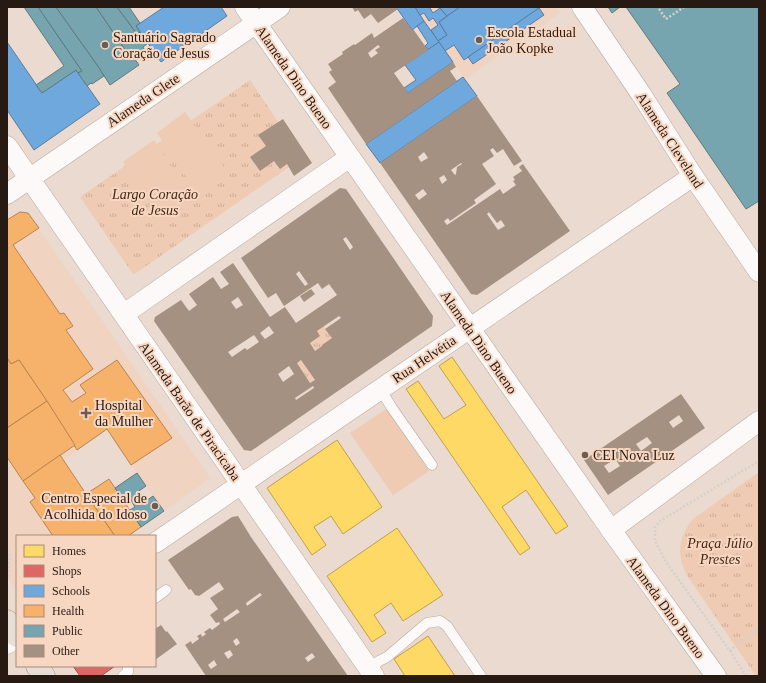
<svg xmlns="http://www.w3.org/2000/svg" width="766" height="683" font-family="'Times New Roman',serif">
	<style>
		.built { fill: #f0d3c0 }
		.park { fill: url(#park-tufts) }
		.garden { fill: #eecbb2 }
		.homes { fill: #ffd966; stroke: #bea04d }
		.shops { fill: #e06666; stroke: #a84f4d }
		.schools { fill: #6fa8dc; stroke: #597da0 }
		.health { fill: #f6b26b; stroke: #b88451 }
		.public { fill: #76a5af; stroke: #5e7b80 }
		.building { fill: #a59182; fill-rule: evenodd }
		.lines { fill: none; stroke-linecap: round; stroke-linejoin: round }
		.lane-casing { stroke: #b7aaa1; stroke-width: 11 }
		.street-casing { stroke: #b7aaa1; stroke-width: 21 }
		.primary-casing { stroke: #a69386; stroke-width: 23 }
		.path { stroke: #d6d1cd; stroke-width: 2.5; stroke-dasharray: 2 2; stroke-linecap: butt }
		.lane { stroke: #fcf9f8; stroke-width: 10 }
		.street { stroke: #fcf9f8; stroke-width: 20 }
		.primary { stroke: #e7ded8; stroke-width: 22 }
		.path-bridge { stroke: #d6d1cd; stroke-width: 2.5; stroke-dasharray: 2 2; stroke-linecap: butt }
		.poi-dot { fill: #6b5d55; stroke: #f8d7c2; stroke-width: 1.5 }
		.labels { text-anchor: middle; stroke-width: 4; stroke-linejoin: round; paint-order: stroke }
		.poi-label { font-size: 14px; fill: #261a13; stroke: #f8d7c2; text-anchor: start }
		.street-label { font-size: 14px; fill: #261a13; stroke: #f8d7c2 }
		.park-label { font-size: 14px; font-style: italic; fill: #432712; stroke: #f8d7c2 }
	</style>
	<defs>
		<pattern id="park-tufts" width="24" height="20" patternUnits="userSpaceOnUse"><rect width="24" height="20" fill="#eecbb2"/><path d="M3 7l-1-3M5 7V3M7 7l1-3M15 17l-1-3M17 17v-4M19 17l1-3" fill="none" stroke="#ccae98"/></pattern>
	</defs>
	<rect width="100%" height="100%" fill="#ebdacf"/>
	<!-- built -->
	<g class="built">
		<polygon points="415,7 556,7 560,13 465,79"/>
		<polygon points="20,212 28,213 210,478 164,511 107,430 63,460 115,536 17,536 17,591 7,577 7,220"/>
	</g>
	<!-- park -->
	<g class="park">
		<polygon points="250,80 302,158 136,273 133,274 80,197"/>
		<polygon points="324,326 332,338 322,345 322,346 315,351 310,343 320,336 317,331"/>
		<polygon points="301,360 315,380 310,383 297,363"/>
		<path d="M759 472V676H756L688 577C676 556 678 537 693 519Z"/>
	</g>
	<!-- garden -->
	<g class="garden">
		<polygon points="185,112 227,171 196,192 157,133"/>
		<polygon points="154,140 193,200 161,220 123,162"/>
		<polygon points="386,409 429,471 393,495 350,433"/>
	</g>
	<!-- homes -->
	<g class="homes">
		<polygon points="452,357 568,526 556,534 526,490 502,507 530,548 520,555 406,389 418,381 444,419 466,405 439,366"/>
		<polygon points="337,440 382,507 343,534 331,516 314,527 326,545 312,555 267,488"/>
		<polygon points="397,528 443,595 403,621 391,603 374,615 386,633 372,642 327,576"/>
		<polygon points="428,636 455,676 405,676 394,659"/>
	</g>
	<!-- shops -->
	<polygon class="shops" points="73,666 115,666 101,676 80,676"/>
	<!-- schools -->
	<g class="schools">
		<polygon points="164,7 221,7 227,16 161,62 136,26"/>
		<polygon points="396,7 415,7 424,21 412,30"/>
		<polygon points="415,7 431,7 430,8 433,13 440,8 447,16 439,22 447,35 438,41 431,30 438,25 433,18 429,21 424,13 420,15"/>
		<polygon points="441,7 460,7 447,16 440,8"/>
		<polygon points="460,7 541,7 464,60 454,45 445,51 438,41 447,35 439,22"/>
		<polygon points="539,8 544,15 473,64 468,57"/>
		<polygon points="424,21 439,42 428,50 425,46 428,43 417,26"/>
		<polygon points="7,42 42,93 76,70 100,104 34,150 7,110"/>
		<polygon points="439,42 453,62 408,93 404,88 416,80 405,65"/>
		<polygon points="463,77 477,96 380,163 366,144"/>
	</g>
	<!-- health -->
	<g class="health">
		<polygon points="20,212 28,213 39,228 13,245 60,314 64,313 73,326 66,330 93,369 63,390 72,402 86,393 80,385 117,360 172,438 131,465 107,429 77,450 45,399 19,360 11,364 7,358 7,220"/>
		<polygon points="7,358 11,364 19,360 47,401 7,428"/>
		<polygon points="47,401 75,445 23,481 7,457 7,428"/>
		<polygon points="60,455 86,494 115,536 53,536 30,502 35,498 23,481"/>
		<polygon points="109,479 141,527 128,536 115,536 86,494"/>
	</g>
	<!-- public -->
	<g class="public">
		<polygon points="24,7 38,7 82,71 78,73 76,70 42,93 36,85 64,66"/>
		<polygon points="38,7 56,7 100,69 101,71 104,76 92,84 91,83 87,86 78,73 82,71"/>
		<polygon points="56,7 96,7 126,51 128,52 129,51 139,65 110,85 101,71 100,69"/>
		<polygon points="96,7 117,7 137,34 140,32 148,43 143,47 144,49 133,56 129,51 128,52 126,51"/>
		<polygon points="117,7 129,7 140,23 136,26 140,32 137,34"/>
		<polygon points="608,7 620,7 612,13"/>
		<polygon points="626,7 759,7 759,201 746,209 667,93 680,84"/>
		<polygon points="137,473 146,486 139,491 146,501 153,496 164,511 141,527 130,510 135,507 130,499 125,503 115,488"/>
	</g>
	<!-- building -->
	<g class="building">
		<polygon points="352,7 396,7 398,9 378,23 371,14 364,19 358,10 355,12"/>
		<path d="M403 18 412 30 413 29 428 50 394 73 408 93 453 62 456 67 450 71 457 81 366 144 328 88 336 82 329 72 332 70 328 64 343 54 342 52 354 44 355 45 372 33 374 38ZM378 45 380 47 375 50 378 53 371 58 368 53Z"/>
		<path d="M477 96 522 161 514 166 503 149 497 153 493 148 490 150 494 156 482 164 496 184 474 200 476 203 450 221 448 218 444 221 447 225 500 189 503 194 516 185 513 181 515 180 513 177 522 171 519 167 523 164 570 231 477 295 471 294 380 163ZM424 152 428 158 421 162 418 157ZM461 163 462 164 457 167 456 174 455 175 451 170ZM444 175 447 180 442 184 439 178ZM423 189 427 194 419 200 415 195ZM489 212 497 223 501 220 505 226 498 230 487 214Z"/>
		<polygon points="283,119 312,163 294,176 287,164 280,169 274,161 260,171 250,157 266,146 258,135"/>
		<path d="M340 188 346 189 433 316 432 326 251 451 244 450 154 321 155 317 181 300 189 311 197 305 189 294 213 277 221 289 229 284 220 272 233 263 270 317 285 307 296 323 337 295 329 284 322 289 318 283 284 306 276 293 268 298 241 258ZM346 237 353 247 350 250 343 239ZM299 271 308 284 305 286 296 274ZM238 297 243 305 236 309 231 302ZM339 316 341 318 325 329 332 338 322 345V346L315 351 310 343 320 336 317 331ZM269 326 274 333 265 339 260 333ZM254 335 259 342 247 350 245 348 232 357 228 352ZM301 360 315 380 310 383 297 363ZM289 366 294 374 283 382 278 374ZM313 386 314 388 296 400 295 398Z"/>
		<polygon points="311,289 315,294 304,302 300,296"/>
		<path d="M681 394 705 428 608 495 584 460ZM679 415 683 421 673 428 669 422ZM647 437 652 443 641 451 636 444ZM615 459 620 466 609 473 604 466Z"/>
		<path d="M238 516 251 537 348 676H206L185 645 191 641 192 644 199 639 197 636 201 634 202 637 206 634 204 632 210 628 212 630 220 624 219 622 216 623 210 615 218 609 210 598 224 589 219 582 199 596 195 595 191 589 189 590 168 560 232 517ZM260 593 262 595 247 606 246 603ZM237 609 240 612 225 622 223 619ZM237 638 240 643 236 646 233 641ZM230 650 233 655 228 659 224 653ZM312 653 315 657 308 662 305 658ZM214 660 217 665 211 669 208 665Z"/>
		<polygon points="161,625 166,632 167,631 177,644 155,660 155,629"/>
	</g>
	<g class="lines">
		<defs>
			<g id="lane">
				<polyline points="380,389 392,408 432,465"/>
				<polyline points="155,598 166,590"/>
				<polyline points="369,669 379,661 387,657 427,623 440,621 447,626 481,676"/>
				<polyline points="123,676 128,672 128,666"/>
			</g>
			<g id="street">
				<polyline points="245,7 611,530 716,676"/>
				<polyline points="582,7 641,94 693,176 759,272"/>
				<polyline points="7,146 374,676"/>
				<polyline points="7,194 280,7"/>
				<polyline points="124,314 350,157"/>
				<polyline points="611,530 759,421"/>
				<polyline points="155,543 693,176"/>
				<polyline points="7,644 17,637"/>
			</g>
			<g id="primary">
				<polyline points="7,621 17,636"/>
				<polyline points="37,666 44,676"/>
			</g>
		</defs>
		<!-- lane casing -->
		<use href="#lane" class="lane-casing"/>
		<!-- street casing -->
		<use href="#street" class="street-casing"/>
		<!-- primary casing -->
		<use href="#primary" class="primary-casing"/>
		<!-- path -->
		<g class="path">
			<polyline points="659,9 666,19"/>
			<polyline points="7,551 10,556 7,579"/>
			<polyline points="730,651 735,646 759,629"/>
			<polyline points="746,676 730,651 666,562 655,541 655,527 660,521 759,461"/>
		</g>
		<!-- lane -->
		<use href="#lane" class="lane"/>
		<!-- street -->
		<use href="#street" class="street"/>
		<!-- primary -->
		<use href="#primary" class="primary"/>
		<!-- path-bridge -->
		<polyline class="path-bridge" points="666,19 684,7"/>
	</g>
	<!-- markers -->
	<g class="poi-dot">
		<circle cx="479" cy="40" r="4"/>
		<circle cx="105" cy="45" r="4"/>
		<path d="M84 407h4v4h4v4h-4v4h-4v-4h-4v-4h4z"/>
		<circle cx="585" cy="455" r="4"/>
		<circle cx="155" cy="506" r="4"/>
	</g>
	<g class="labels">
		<!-- poi labels -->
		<g class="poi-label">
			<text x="487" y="37">Escola Estadual<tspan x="487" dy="16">João Kopke</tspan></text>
			<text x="113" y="42">Santuário Sagrado<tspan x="113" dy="16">Coração de Jesus</tspan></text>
			<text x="95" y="410">Hospital<tspan x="95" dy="16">da Mulher</tspan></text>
			<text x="593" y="460">CEI Nova Luz</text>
			<text x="147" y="503" text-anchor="end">Centro Especial de<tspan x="147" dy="16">Acolhida do Idoso</tspan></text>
		</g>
		<!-- street labels -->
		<g class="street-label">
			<text transform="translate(294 77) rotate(55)" y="5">Alameda Dino Bueno</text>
			<text transform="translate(143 100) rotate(-34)" y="5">Alameda Glete</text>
			<text transform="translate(670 140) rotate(57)" y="5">Alameda Cleveland</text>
			<text transform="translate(479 342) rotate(55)" y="5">Alameda Dino Bueno</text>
			<text transform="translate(424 359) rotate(-34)" y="5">Rua Helvétia</text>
			<text transform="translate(190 411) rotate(55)" y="5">Alameda Barão de Piracicaba</text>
			<text transform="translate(666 607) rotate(54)" y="5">Alameda Dino Bueno</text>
		</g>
		<!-- park labels -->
		<g class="park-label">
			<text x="155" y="199">Largo Coração<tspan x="155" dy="16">de Jesus</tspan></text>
			<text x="720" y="548">Praça Júlio<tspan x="720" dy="16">Prestes</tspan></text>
		</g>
	</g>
	<!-- border -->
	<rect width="766" height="683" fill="none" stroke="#261a13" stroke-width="16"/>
	<!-- legend -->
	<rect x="16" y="535" width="140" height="132" fill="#f8d7c2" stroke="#a48b7c"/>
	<rect x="24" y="545" width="20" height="12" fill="#ffd966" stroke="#a48b7c"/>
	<text x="52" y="555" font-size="12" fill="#261a13">Homes</text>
	<rect x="24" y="565" width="20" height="12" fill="#e06666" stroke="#a48b7c"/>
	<text x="52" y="575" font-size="12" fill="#261a13">Shops</text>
	<rect x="24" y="585" width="20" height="12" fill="#6fa8dc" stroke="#a48b7c"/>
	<text x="52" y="595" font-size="12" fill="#261a13">Schools</text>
	<rect x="24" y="605" width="20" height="12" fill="#f6b26b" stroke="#a48b7c"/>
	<text x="52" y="615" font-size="12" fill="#261a13">Health</text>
	<rect x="24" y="625" width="20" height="12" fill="#76a5af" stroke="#a48b7c"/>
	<text x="52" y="635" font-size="12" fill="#261a13">Public</text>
	<rect x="24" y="645" width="20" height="12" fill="#a59182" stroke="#a48b7c"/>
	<text x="52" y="655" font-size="12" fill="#261a13">Other</text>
</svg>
